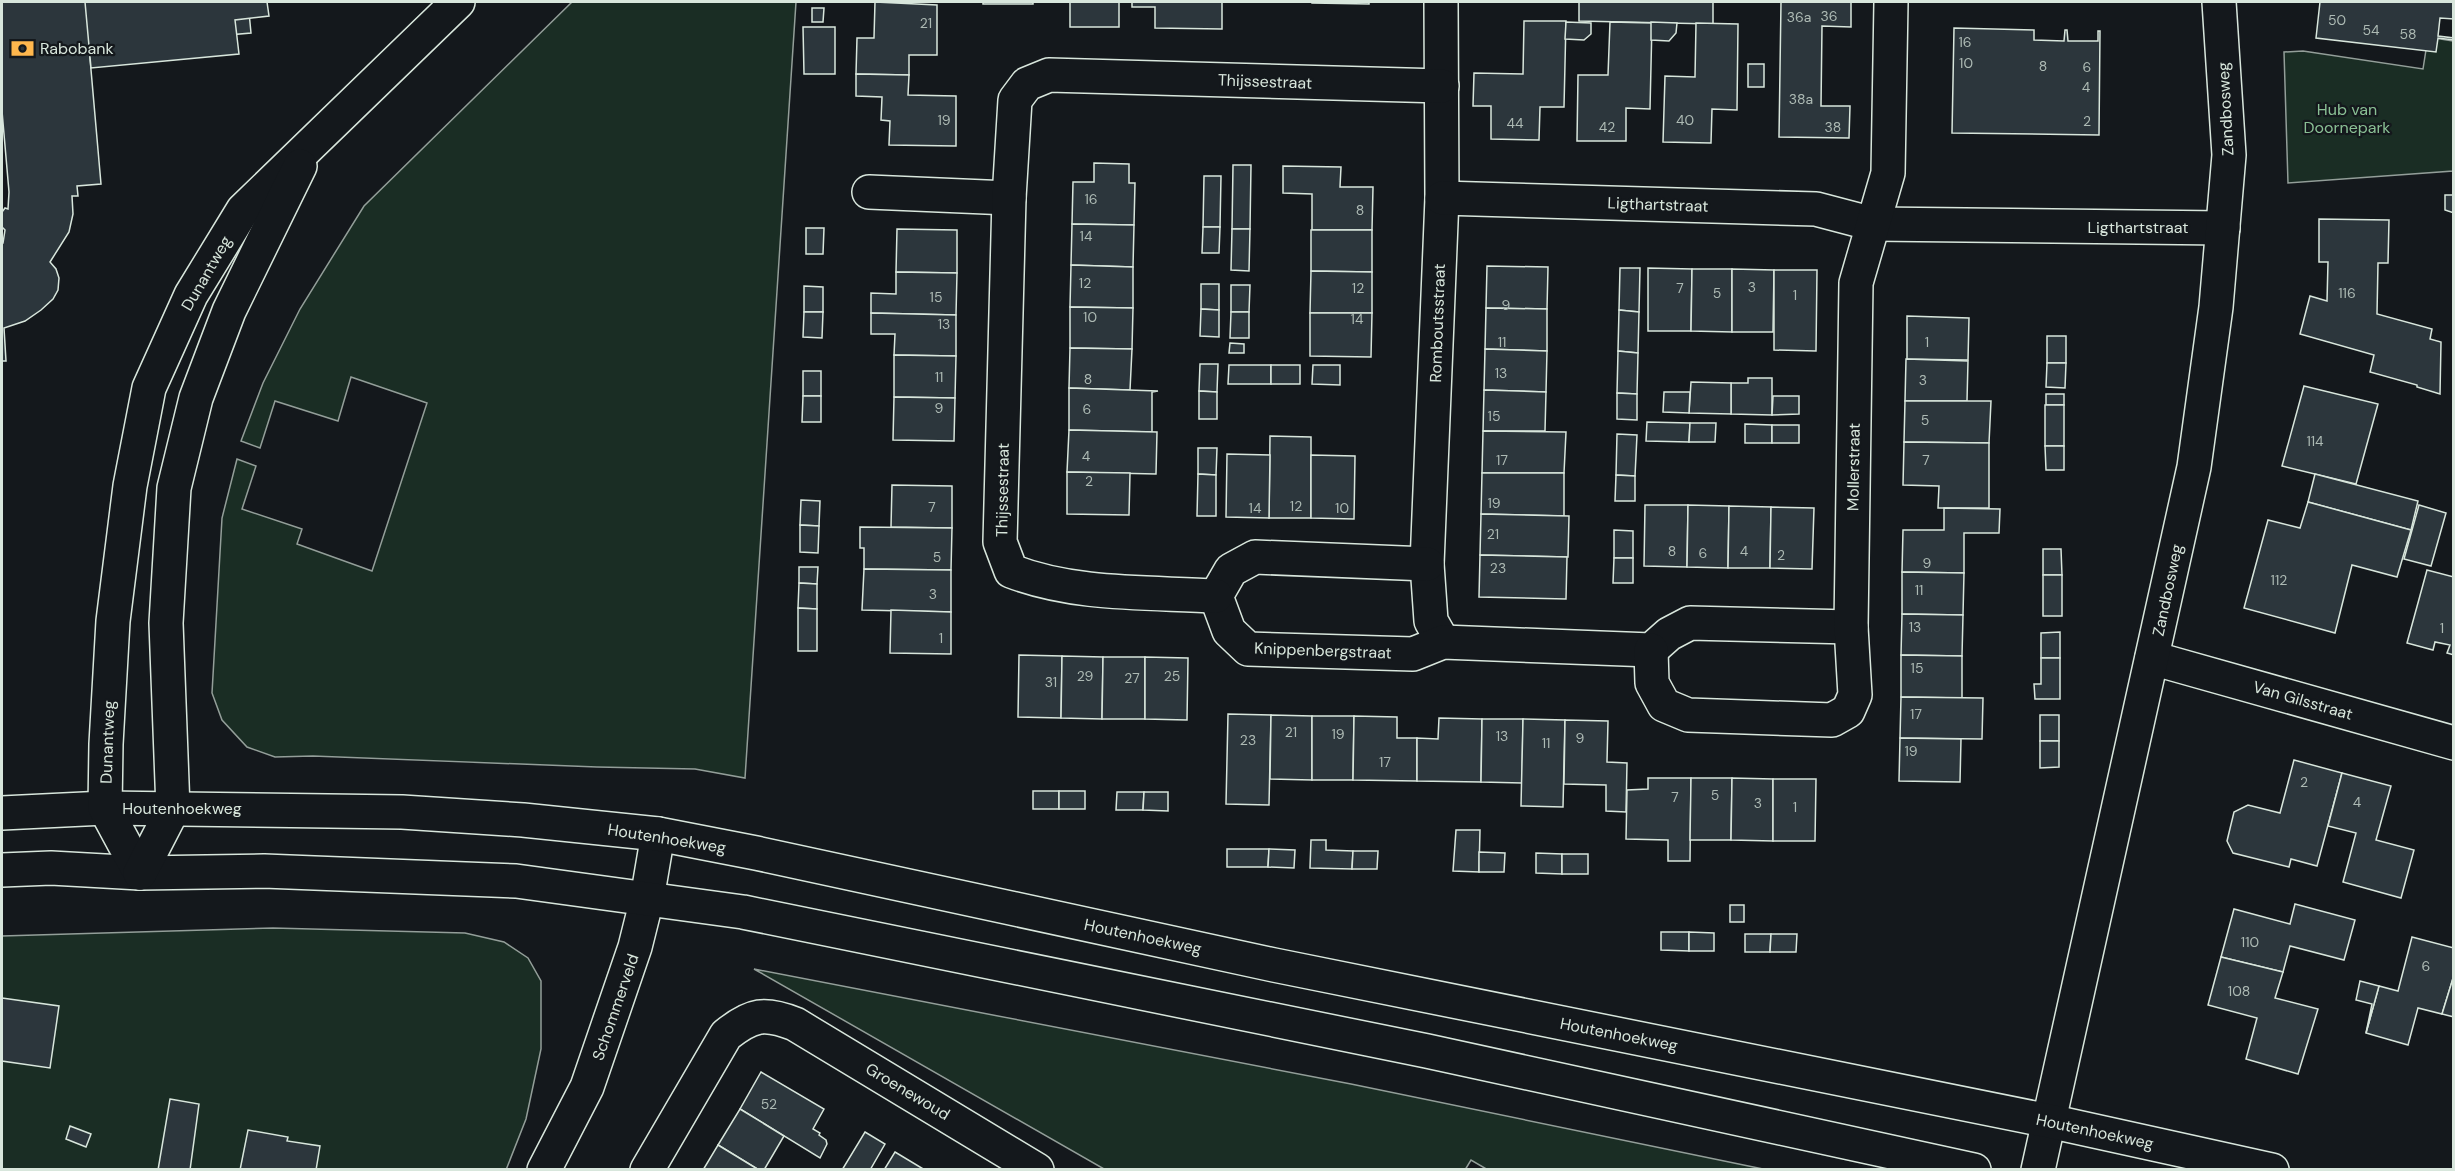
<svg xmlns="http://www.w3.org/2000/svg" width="2455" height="1171" font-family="'DM Sans',sans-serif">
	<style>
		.green { fill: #1a2d24; stroke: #939e99; stroke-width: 1.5 }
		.building { fill: #2c363c; stroke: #d8e6dc; stroke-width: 1.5 }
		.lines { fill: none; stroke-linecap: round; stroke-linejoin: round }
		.street-casing { stroke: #d8e6dc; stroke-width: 36 }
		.secondary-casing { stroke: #d8e6dc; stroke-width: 36 }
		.street { stroke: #14181c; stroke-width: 33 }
		.secondary { stroke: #14181c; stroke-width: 33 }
		.labels { text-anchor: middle; stroke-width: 4.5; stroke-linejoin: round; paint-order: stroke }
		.number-label { font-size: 14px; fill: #adbab4 }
		.poi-label { font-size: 16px; fill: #d8e6dc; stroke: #14181c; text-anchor: start }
		.street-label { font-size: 16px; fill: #d8e6dc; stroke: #14181c }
		.park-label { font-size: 16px; fill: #8ac095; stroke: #14181c }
	</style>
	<rect width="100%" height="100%" fill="#14181c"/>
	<!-- green -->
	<g class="green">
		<polygon points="572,2 796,2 745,778 695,769 597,767 313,756 275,757 247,747 222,720 212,693 222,518 237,459 256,466 242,509 302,529 297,544 372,571 427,403 351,377 338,421 275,401 260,448 241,441 263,383 300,309 364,206"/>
		<polygon points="2428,37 2453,41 2453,171 2288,183 2284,52 2303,51 2423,69"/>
		<polygon points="273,928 465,933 504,942 528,958 541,981 541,1049 526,1119 506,1170 2,1169 2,936"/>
		<polygon points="754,969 1351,1084 1763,1169 1488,1170 1471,1160 1465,1170 1104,1169"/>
	</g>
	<!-- building -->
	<g class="building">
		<polygon points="2,2 248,2 251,33 89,47 101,184 77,186 78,196 72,196 73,214 69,232 50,262 56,269 59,278 58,290 53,299 41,310 25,321 4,328 6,361 2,361 2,243 3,243 5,230 2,227 2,212 5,208 8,209 9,192 2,111"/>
		<polygon points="85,2 267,2 269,16 235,20 239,54 91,68"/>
		<polygon points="875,2 937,5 937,55 909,55 909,75 856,74 857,38 874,38"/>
		<rect x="983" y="2" width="50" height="2"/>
		<rect x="1070" y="2" width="49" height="25"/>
		<polygon points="1132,2 1222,2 1222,29 1155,28 1155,7 1132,7"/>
		<polygon points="1312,2 1369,2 1369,4 1312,3"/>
		<polygon points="1579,2 1713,2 1713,24 1579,21"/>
		<polygon points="1781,2 1851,2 1851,27 1822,26 1821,106 1850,106 1849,138 1779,137"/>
		<polygon points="2320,2 2454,2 2454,19 2440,18 2438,36 2454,38 2454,40 2438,38 2436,52 2316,38"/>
		<polygon points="812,8 824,8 823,22 812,22"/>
		<polygon points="1524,21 1566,21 1564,107 1540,107 1539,140 1491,139 1491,106 1473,106 1474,73 1523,74"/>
		<polygon points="1566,22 1591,23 1591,34 1584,40 1565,39"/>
		<polygon points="1610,22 1652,23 1650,109 1626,108 1626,141 1577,141 1578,75 1608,75"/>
		<polygon points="1651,22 1677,23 1676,33 1669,41 1651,40"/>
		<polygon points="1696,23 1738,24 1737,110 1712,109 1711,143 1663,142 1665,76 1695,77"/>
		<polygon points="803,27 835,27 835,74 804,74"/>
		<polygon points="1954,28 2034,30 2034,40 2064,41 2065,30 2067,30 2068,41 2098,41 2098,31 2100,31 2099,135 1952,133"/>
		<rect x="1748" y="64" width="16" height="23"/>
		<polygon points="856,74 909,75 908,95 956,96 956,146 889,145 890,121 881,120 882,97 856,96"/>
		<polygon points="1094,163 1129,164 1129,183 1135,183 1134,225 1072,224 1073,182 1094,182"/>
		<polygon points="1233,165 1251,165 1250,229 1232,229"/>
		<polygon points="1283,166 1341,167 1340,187 1373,187 1372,230 1312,230 1312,194 1283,193"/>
		<polygon points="1204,176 1221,176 1220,227 1203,227"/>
		<polygon points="2445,195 2454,195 2454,213 2445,210"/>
		<polygon points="2319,219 2389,220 2388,263 2378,263 2377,314 2432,329 2430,339 2441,342 2440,394 2417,387 2417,385 2370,372 2374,355 2300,334 2310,296 2327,301 2328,262 2319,262"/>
		<polygon points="1072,224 1134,225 1133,267 1071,265"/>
		<polygon points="1203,227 1220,227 1219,253 1202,253"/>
		<polygon points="806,228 824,228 823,254 806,254"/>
		<polygon points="897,229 957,230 957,273 896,272"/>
		<polygon points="1232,229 1250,229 1249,271 1231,270"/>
		<polygon points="1311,230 1372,230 1372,272 1311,271"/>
		<polygon points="1071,265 1133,267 1133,308 1070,307"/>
		<polygon points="1487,266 1548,267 1547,309 1486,308"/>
		<polygon points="1620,268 1640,268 1639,312 1619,310"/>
		<polygon points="1648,268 1692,269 1691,331 1648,331"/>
		<polygon points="1692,269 1732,269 1732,332 1691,331"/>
		<polygon points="1732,269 1774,270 1773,332 1732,332"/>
		<polygon points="1774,270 1817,270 1816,351 1774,350"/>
		<polygon points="1311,271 1372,272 1372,313 1310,313"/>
		<polygon points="896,272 957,273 956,315 871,313 871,293 896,294"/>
		<polygon points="1201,284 1219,284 1219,310 1201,309"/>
		<polygon points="1231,285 1250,285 1249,312 1231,312"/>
		<polygon points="804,286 823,287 823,312 804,312"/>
		<polygon points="1070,307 1133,308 1132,349 1070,348"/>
		<polygon points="1486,308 1547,309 1547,351 1485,349"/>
		<polygon points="1201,309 1219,310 1219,337 1200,336"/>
		<polygon points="1619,310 1639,312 1638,353 1618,351"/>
		<polygon points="804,312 823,312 822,338 803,337"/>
		<polygon points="1231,312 1249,312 1249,338 1230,338"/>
		<polygon points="871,313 956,315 956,356 894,355 895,334 871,334"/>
		<polygon points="1310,313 1372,313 1371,357 1310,356"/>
		<polygon points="1907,316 1969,318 1968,360 1907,359"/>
		<rect x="2047" y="336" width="19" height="27"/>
		<polygon points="1230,343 1244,344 1244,353 1229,353"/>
		<polygon points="1070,348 1132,349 1130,390 1069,388"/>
		<polygon points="1485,349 1547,351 1546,392 1484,390"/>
		<polygon points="1618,351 1638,353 1637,394 1617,393"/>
		<polygon points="894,355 956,356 955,398 894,397"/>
		<polygon points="1906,359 1968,361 1967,401 1905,401"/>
		<polygon points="2047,363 2066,363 2065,388 2046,387"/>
		<polygon points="1200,364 1218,364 1217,392 1199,391"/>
		<polygon points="1229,365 1271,365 1271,384 1228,384"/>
		<rect x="1271" y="365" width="29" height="19"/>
		<polygon points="1313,365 1340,365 1340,385 1312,384"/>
		<rect x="803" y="371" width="18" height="25"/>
		<polygon points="1748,378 1772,378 1772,415 1731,414 1731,383 1748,383"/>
		<polygon points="1691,382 1731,383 1731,414 1689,413"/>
		<polygon points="2304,386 2378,404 2356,484 2282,466"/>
		<polygon points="1069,388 1158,391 1152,392 1152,432 1069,430"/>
		<polygon points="1484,390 1546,392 1545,431 1483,431"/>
		<polygon points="1199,391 1217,392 1217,419 1199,419"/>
		<polygon points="1664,392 1690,392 1689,413 1663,412"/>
		<polygon points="1617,393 1637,394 1637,420 1617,419"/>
		<rect x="2046" y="394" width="18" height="11"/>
		<polygon points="803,396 821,396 821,422 802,422"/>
		<polygon points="1773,396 1799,396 1799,414 1772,415"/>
		<polygon points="894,397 955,398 954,441 893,440"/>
		<polygon points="1905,401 1991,401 1989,443 1904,442"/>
		<rect x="2045" y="405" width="19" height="41"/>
		<polygon points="1647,422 1690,423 1689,442 1646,441"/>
		<polygon points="1690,423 1716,423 1715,442 1689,442"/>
		<polygon points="1745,424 1772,425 1772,443 1745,443"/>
		<rect x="1772" y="425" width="27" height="18"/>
		<polygon points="1069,430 1157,432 1156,474 1067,472"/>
		<polygon points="1483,431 1566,432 1564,473 1482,473"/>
		<polygon points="1617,434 1637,435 1635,476 1616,475"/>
		<polygon points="1270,436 1311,437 1311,518 1269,518"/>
		<polygon points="1904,442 1989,443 1989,508 1938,508 1939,486 1903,485"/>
		<polygon points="2045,446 2064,446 2064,470 2046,470"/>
		<polygon points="1198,448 1217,448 1216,475 1198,474"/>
		<polygon points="1227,454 1270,455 1269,518 1226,517"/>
		<polygon points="1311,455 1355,456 1354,519 1311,518"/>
		<polygon points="1067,472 1130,473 1129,515 1067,514"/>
		<polygon points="1482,473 1564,473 1564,516 1481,514"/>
		<polygon points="1198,474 1216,475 1216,516 1197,516"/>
		<polygon points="2315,474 2418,501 2411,530 2308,502"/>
		<polygon points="1616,475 1635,476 1635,501 1615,501"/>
		<polygon points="892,485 952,486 952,528 891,527"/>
		<polygon points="801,500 820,501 819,526 800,525"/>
		<polygon points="2308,502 2411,530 2397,577 2352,565 2335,633 2244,608 2268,520 2300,528"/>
		<polygon points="1645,505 1688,505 1687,567 1644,566"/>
		<polygon points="1688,505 1729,506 1728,568 1687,567"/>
		<polygon points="2419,505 2446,513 2431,566 2404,559"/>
		<polygon points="1729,506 1771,507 1770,568 1728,568"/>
		<polygon points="1771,507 1814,508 1812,569 1770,568"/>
		<polygon points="1944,508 2000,509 1999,533 1964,533 1964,573 1902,572 1903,530 1944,530"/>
		<polygon points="1481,514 1569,516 1568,557 1480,555"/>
		<polygon points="800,525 819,526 818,553 800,552"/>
		<polygon points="860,527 952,528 951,570 864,569 864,548 860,548"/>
		<polygon points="1614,530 1633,531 1633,558 1614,558"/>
		<polygon points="2043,549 2061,549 2062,575 2043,575"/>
		<polygon points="1480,555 1567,557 1566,599 1479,597"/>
		<polygon points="1614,558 1633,558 1633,583 1613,583"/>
		<polygon points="799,567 818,567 817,584 799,583"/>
		<polygon points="864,569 951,570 951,612 862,610"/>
		<polygon points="2427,570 2454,577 2454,655 2447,653 2450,645 2435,642 2433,650 2407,643"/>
		<polygon points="1902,572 1964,573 1963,615 1902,614"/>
		<rect x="2043" y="575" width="19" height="41"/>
		<polygon points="799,583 817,584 817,609 798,608"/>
		<polygon points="798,608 817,609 817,651 798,651"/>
		<polygon points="891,610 951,612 951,654 890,653"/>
		<polygon points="1902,614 1963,615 1962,656 1901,655"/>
		<polygon points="2060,632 2060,658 2041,658 2041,633"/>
		<polygon points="1019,655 1062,656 1061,718 1018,717"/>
		<polygon points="1901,655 1962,656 1962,698 1901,697"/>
		<polygon points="1062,656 1103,657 1102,719 1061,718"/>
		<polygon points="1103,657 1145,657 1145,719 1102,719"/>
		<polygon points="1145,657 1188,658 1187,720 1145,719"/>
		<polygon points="2041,658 2060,658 2060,699 2035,699 2034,684 2041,684"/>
		<polygon points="1901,697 1983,698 1982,739 1900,738"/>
		<polygon points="1228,714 1271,715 1269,805 1226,804"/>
		<polygon points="1271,715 1312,716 1312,780 1270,779"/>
		<rect x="2040" y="715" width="19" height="26"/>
		<polygon points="1312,716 1354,716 1353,780 1312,780"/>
		<polygon points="1354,716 1397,717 1397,738 1417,738 1417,781 1353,780"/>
		<polygon points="1439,718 1482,719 1481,782 1417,781 1417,738 1438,739"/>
		<polygon points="1482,719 1523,719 1522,783 1481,782"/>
		<polygon points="1523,719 1565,720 1563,807 1521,806"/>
		<polygon points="1565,720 1608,721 1607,762 1627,763 1626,812 1606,811 1606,785 1564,784"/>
		<polygon points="1900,738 1961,739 1960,782 1899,781"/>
		<polygon points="2040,741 2059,741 2059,767 2040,768"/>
		<polygon points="2294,760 2342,773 2317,866 2291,859 2289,867 2233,853 2227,841 2234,812 2248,805 2280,813"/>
		<polygon points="2342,773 2391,786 2376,840 2414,850 2401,898 2343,882 2356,833 2328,826"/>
		<polygon points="1648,778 1691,778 1690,861 1668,861 1668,840 1626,839 1627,790 1648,789"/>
		<polygon points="1691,778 1732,778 1731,840 1690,840"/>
		<polygon points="1732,778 1773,779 1773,841 1731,840"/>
		<polygon points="1773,779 1816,779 1815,841 1773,841"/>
		<rect x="1033" y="791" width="26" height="18"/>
		<rect x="1059" y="791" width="26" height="18"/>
		<polygon points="1117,792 1144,792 1143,810 1116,810"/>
		<polygon points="1144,792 1168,792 1168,811 1143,810"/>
		<polygon points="1456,830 1480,830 1479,872 1453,871"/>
		<polygon points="1311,840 1326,840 1326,850 1353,851 1352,869 1310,868"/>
		<polygon points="1227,849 1269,849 1268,867 1227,867"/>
		<polygon points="1269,849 1295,850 1294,868 1268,867"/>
		<polygon points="1353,851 1378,851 1377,869 1352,869"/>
		<polygon points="1479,852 1505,853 1504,872 1479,872"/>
		<polygon points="1536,853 1562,854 1562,874 1536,873"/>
		<rect x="1562" y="854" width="26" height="20"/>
		<polygon points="2295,904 2355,920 2344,960 2290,946 2283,972 2221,957 2234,909 2290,924"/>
		<rect x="1730" y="905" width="14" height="17"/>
		<polygon points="1661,932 1689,932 1689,951 1661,950"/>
		<polygon points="1689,932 1714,933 1714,951 1689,951"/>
		<polygon points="1745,934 1771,934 1770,952 1745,952"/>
		<polygon points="1771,934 1797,934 1796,952 1770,952"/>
		<polygon points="2412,937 2454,948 2454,975 2442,1014 2418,1008 2408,1045 2366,1033 2379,986 2398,991"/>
		<polygon points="2221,957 2283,972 2275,998 2318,1009 2298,1074 2246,1059 2257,1018 2208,1005"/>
		<polygon points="2454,975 2454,1017 2442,1014"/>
		<polygon points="2360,981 2379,986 2366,1033 2372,1004 2356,1000"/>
		<polygon points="2,998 59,1006 50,1068 2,1061"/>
		<polygon points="761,1072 824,1109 813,1129 820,1133 819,1135 826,1140 827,1144 820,1158 740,1109"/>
		<polygon points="170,1099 199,1104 190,1170 158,1170"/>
		<polygon points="740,1109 784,1136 764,1170 759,1170 718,1145"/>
		<polygon points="70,1126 91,1134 86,1147 66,1139"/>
		<polygon points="248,1130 288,1137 287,1141 320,1146 316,1170 240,1170"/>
		<polygon points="865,1132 885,1144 870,1170 842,1170"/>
		<polygon points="718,1145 759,1170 703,1170"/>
		<polygon points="895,1152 925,1170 884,1170"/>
	</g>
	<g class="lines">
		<defs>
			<g id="street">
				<polyline points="1441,2 1442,198 1427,564 1431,621 1443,642"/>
				<polyline points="869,192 1009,198"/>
				<polyline points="1442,198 1816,209 1873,224 2223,228"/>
				<polyline points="1427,564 1255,557 1231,570 1216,596 1229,631 1248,649 1413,654 1443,642 1651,650 1669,634 1690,623 1851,627"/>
				<path d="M1216 596C1148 592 1076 596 1011 571L1000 542 1009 198 1015 100 1027 84 1049 75 1442 86"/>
				<polyline points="1651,650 1652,683 1664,705 1688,715 1832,720 1848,711 1855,695 1851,627 1856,283 1888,173 1891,2"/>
				<polyline points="2152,658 2454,743"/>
				<polyline points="544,1170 587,1087 635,947 647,899 658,834"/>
				<path d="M647 1170 726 1035C752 1014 765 1012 795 1024L1037 1170"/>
				<polyline points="2038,1170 2194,467 2216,307 2229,155 2219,2"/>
			</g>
			<g id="secondary">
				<polyline points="2,813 105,808 402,812 523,820 658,834 756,853 1274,965 2049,1121 2272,1170"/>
				<polyline points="2,870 51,868 140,873 264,871 516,881 743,912 1427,1051 1974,1170"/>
				<polyline points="140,873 105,808 106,744 113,621 130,486 149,388 191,295 243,210 458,2"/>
				<polyline points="140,873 173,809 166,623 174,488 196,398 229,311 300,166"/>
			</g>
		</defs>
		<!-- street casing -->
		<use href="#street" class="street-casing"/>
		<!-- secondary casing -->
		<use href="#secondary" class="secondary-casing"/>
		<!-- street -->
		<use href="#street" class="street"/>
		<!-- secondary -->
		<use href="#secondary" class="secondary"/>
	</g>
	<!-- icons -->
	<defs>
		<symbol id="bank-bare" viewBox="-9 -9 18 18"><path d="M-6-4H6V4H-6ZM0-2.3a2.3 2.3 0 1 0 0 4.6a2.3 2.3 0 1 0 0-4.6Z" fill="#ffb74d" stroke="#14181c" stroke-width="2.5" paint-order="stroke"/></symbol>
	</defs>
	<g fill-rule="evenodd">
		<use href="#bank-bare" x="6" y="32" width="33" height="33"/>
	</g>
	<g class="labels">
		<!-- number labels -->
		<g class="number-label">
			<text x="1829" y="21">36</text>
			<text x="1799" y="22">36a</text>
			<text x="2337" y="25">50</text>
			<text x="926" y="28">21</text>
			<text x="2371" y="35">54</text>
			<text x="2408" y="39">58</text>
			<text x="1965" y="47">16</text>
			<text x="1966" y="68">10</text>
			<text x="2043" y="71">8</text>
			<text x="2087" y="72">6</text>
			<text x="2086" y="92">4</text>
			<text x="1801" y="104">38a</text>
			<text x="944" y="125">19</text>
			<text x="1685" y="125">40</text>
			<text x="2087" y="126">2</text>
			<text x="1515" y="128">44</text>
			<text x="1607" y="132">42</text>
			<text x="1833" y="132">38</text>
			<text x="1091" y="204">16</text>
			<text x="1360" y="215">8</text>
			<text x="1086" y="241">14</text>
			<text x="1085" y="288">12</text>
			<text x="1752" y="292">3</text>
			<text x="1358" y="293">12</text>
			<text x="1680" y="293">7</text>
			<text x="1717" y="298">5</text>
			<text x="2347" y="298">116</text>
			<text x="1795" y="300">1</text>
			<text x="936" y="302">15</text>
			<text x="1506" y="310">9</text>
			<text x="1090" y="322">10</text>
			<text x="1357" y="324">14</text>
			<text x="944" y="329">13</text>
			<text x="1502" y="347">11</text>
			<text x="1927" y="347">1</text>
			<text x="1501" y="378">13</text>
			<text x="939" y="382">11</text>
			<text x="1088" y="384">8</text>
			<text x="1923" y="385">3</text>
			<text x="939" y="413">9</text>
			<text x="1087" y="414">6</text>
			<text x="1494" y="421">15</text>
			<text x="1925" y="425">5</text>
			<text x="2315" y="446">114</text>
			<text x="1086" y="461">4</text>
			<text x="1502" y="465">17</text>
			<text x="1926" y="465">7</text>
			<text x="1089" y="486">2</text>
			<text x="1494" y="508">19</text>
			<text x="1296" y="511">12</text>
			<text x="932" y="512">7</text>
			<text x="1255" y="513">14</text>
			<text x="1342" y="513">10</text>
			<text x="1493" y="539">21</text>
			<text x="1672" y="556">8</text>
			<text x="1744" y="556">4</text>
			<text x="1703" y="558">6</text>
			<text x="1781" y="560">2</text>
			<text x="937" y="562">5</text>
			<text x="1927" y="568">9</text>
			<text x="1498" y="573">23</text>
			<text x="2279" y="585">112</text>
			<text x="1919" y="595">11</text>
			<text x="933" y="599">3</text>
			<text x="1915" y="632">13</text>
			<text x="2442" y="633">1</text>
			<text x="941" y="643">1</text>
			<text x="1917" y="673">15</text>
			<text x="1085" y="681">29</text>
			<text x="1172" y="681">25</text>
			<text x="1132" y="683">27</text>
			<text x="1051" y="687">31</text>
			<text x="1916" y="719">17</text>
			<text x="1291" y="737">21</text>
			<text x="1338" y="739">19</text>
			<text x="1502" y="741">13</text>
			<text x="1580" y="743">9</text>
			<text x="1248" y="745">23</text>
			<text x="1546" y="748">11</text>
			<text x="1911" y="756">19</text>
			<text x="1385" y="767">17</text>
			<text x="2304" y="787">2</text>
			<text x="1715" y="800">5</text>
			<text x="1675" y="802">7</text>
			<text x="2357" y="807">4</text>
			<text x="1758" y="808">3</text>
			<text x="1795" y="812">1</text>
			<text x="2250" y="947">110</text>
			<text x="2426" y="971">6</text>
			<text x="2239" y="996">108</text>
			<text x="769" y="1109">52</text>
		</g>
		<!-- poi labels -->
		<g class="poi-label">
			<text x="40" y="54">Rabobank</text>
		</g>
		<!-- street labels -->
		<g class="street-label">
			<text transform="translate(1265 81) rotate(2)" y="6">Thijssestraat</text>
			<text transform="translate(2225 109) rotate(-93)" y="6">Zandbosweg</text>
			<text transform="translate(1658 204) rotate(2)" y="6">Ligthartstraat</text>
			<text x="2138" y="233">Ligthartstraat</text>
			<text transform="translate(206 273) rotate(-60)" y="6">Dunantweg</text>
			<text transform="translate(1437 323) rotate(-88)" y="6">Romboutsstraat</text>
			<text transform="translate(1853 467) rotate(-89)" y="6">Mollerstraat</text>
			<text transform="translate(1002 490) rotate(-89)" y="6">Thijssestraat</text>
			<text transform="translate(2167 590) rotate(-78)" y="6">Zandbosweg</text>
			<text transform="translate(1323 650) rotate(2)" y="6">Knippenbergstraat</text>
			<text transform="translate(2303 700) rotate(16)" y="6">Van Gilsstraat</text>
			<text transform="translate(107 742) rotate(-88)" y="6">Dunantweg</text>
			<text x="182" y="814">Houtenhoekweg</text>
			<text transform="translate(667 838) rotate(9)" y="6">Houtenhoekweg</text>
			<text transform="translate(1143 936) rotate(12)" y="6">Houtenhoekweg</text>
			<text transform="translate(615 1007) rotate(-71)" y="6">Schommerveld</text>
			<text transform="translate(1619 1034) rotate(11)" y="6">Houtenhoekweg</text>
			<text transform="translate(908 1091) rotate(31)" y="6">Groenewoud</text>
			<text transform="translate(2095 1131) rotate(12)" y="6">Houtenhoekweg</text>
		</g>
		<!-- park labels -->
		<g class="park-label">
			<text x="2347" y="115">Hub van<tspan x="2347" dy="18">Doornepark</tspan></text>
		</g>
	</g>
	<!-- border -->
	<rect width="2455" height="1171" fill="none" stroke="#d8e6dc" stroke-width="6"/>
</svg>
